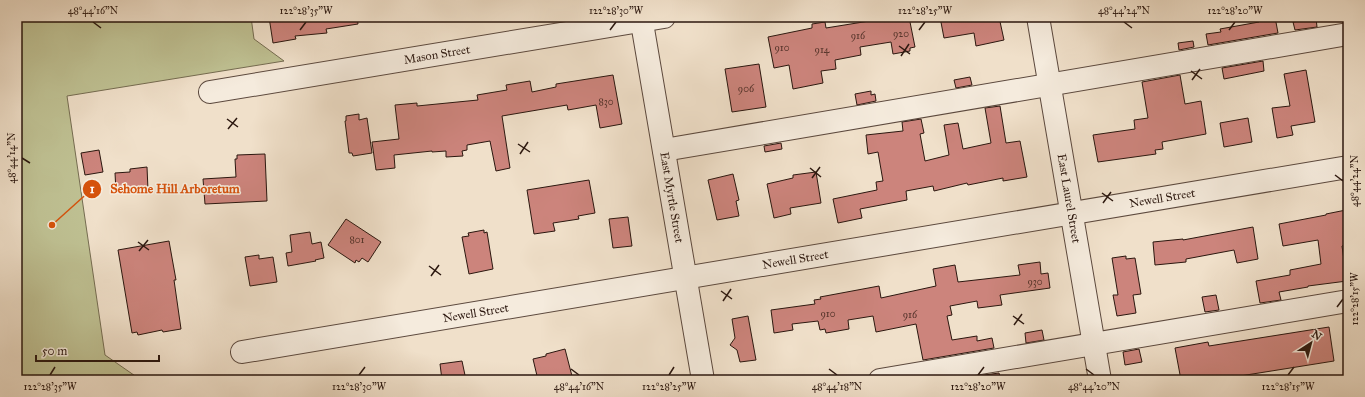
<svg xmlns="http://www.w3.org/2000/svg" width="1365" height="397" font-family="'IM FELL Great Primer',serif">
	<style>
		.green { fill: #bfc193; stroke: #756c51 }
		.building { fill: #cc847c; stroke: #2b170f }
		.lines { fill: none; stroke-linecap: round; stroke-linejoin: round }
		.minor-casing { stroke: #5c493e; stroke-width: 24 }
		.minor { stroke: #f5ebdd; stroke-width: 22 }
		.ticks { fill: none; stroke: #2b170f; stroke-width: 1.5 }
		.labels { text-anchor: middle; stroke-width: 3; stroke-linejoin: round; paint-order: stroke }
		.number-label { font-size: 10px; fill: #53322a }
		.street-label { font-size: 12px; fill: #2b170f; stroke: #f5ebdd }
		.leader { fill: none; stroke: #d5520c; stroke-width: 1.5 }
		.callout-dot { fill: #d5520c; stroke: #f5ebdd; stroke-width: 1.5 }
		.mark-label { font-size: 12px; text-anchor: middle; font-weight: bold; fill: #fff }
		.callout-label { font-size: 13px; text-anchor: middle; font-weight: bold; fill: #d5520c; stroke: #f5ebdd; stroke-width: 3; stroke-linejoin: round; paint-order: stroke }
		.neatline { fill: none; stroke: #2b170f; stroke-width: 1.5 }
		.ticks-label { font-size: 10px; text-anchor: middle; fill: #2b170f }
	</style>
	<rect width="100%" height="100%" fill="#f0e0ca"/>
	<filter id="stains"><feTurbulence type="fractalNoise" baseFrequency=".005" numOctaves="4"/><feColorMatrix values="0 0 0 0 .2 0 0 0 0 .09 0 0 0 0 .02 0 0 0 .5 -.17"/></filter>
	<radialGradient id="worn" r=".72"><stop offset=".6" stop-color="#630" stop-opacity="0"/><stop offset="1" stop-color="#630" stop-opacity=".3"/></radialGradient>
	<!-- green -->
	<polygon class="green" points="17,17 251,17 254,39 284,61 67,96 105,355 141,380 17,380"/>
	<!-- building -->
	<g class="building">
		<polygon points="269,17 357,17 358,24 326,29 327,33 295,36 296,39 273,43"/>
		<polygon points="894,17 909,17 915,47 910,48 910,51 893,54 891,42 860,47 861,55 835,60 836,69 821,71 823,83 793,89 789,65 774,68 768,37 812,28 812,24 825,22 826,28"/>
		<polygon points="940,17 999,17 1004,40 976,46 974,33 944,38"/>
		<polygon points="1259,17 1275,17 1278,33 1208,45 1206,34 1221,32 1220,29 1259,22"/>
		<polygon points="1316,18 1317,27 1295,30 1293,22"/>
		<polygon points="1193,41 1194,47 1179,50 1178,43"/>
		<polygon points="1263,61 1264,71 1224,79 1222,68"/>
		<polygon points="759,64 766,107 732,112 725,69"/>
		<polygon points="1306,70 1315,122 1291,126 1293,135 1277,138 1272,108 1290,106 1284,74"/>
		<polygon points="613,75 622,124 600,128 596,105 568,110 567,105 502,116 510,168 496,171 490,141 467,145 467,150 462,151 463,156 446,157 446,151 432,152 432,151 394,155 395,168 376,170 372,142 399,139 395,105 417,103 417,106 478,100 477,95 507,90 506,85 530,81 532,92 556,87 556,84"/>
		<polygon points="1180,75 1185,104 1201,101 1206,134 1162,142 1163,149 1155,150 1156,154 1098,162 1093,135 1135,129 1134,120 1148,118 1142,82"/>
		<polygon points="970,77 972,85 956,88 954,80"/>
		<polygon points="871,91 871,95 875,94 876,101 857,105 855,94"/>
		<polygon points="1000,106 1006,143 1020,141 1027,177 1003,181 1003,178 968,185 967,183 934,191 933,186 906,191 907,200 860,209 862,218 838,223 833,199 877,190 876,182 883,181 878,152 868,154 866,135 903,131 902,122 921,119 924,133 920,134 925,161 949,155 944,125 958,123 963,149 991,143 985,108"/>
		<polygon points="359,114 359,120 367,118 372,153 353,156 352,153 349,153 345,121 346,121 346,116"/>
		<polygon points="1248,118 1252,142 1224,147 1220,123"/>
		<polygon points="781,143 782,149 765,152 764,146"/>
		<polygon points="99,150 103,172 85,175 81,153"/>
		<polygon points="265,154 267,201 205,204 203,179 236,177 235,159 237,159 237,155"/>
		<polygon points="147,167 148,190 116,192 115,173 130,172 130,169"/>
		<polygon points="816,172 821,203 790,208 791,214 774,218 767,184 793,178 793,175"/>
		<polygon points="733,174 739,200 736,201 739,216 717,220 708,180"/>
		<polygon points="589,180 595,213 578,216 579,219 553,223 555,231 534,234 527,190"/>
		<polygon points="1346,210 1348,218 1348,244 1342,246 1347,281 1308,286 1308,287 1279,292 1281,300 1260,303 1256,281 1290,275 1290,270 1321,264 1318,240 1283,246 1279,224 1326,215 1326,214"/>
		<polygon points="628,217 632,246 613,248 609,219"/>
		<polygon points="346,219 381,242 368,262 362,258 359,262 356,260 355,263 328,245"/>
		<polygon points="1253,227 1258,259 1237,263 1234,250 1186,259 1186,262 1155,265 1153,242 1183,239 1183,240"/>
		<polygon points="484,230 484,233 487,232 493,269 469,274 462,237 469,236 468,233"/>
		<polygon points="310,232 312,244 321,242 324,258 315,260 316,261 288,266 286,253 292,252 290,235"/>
		<polygon points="169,241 176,280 174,280 181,329 163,332 162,330 138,335 137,332 132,333 118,250"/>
		<polygon points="259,255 259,259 273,257 277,282 250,286 245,257"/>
		<polygon points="1126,256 1126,259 1135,258 1141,294 1133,295 1136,313 1117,316 1113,295 1118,295 1112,258"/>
		<polygon points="1040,262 1041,274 1048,273 1050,288 1000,295 1002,305 978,308 977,301 950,306 952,315 947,316 952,340 977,336 977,341 992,338 994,348 923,360 916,324 876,332 873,316 848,320 849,329 826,333 825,329 820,330 818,321 792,324 793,330 774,333 771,310 815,304 814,300 821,299 820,297 879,286 881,298 936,286 933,269 955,265 958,282 1020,275 1018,265"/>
		<polygon points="1216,295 1219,310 1205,312 1202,297"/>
		<polygon points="748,316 756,360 740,362 737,350 730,345 735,338 732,319"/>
		<polygon points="1329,327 1334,361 1215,380 1181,380 1175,348 1208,342 1209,346"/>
		<polygon points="1042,330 1044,340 1026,343 1025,333"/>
		<polygon points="565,349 573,380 538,380 533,359 546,356 546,354"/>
		<polygon points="1139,349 1142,362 1125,365 1123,352"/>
		<polygon points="462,361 466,380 442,380 440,364"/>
		<polygon points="999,373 1001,380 971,380 970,377"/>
	</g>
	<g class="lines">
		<defs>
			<g id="minor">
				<path id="s1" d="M641 17 703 380"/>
				<path id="s2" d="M1038 17 1100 380"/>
				<path id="s3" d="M210 92 664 17"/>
				<polyline points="664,150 1348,34"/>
				<path id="s4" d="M242 352 1348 167"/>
				<polyline points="880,380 1348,301"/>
			</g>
		</defs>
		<!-- minor casing -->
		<use href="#minor" class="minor-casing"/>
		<!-- minor -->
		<use href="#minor" class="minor"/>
	</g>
	<!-- ticks -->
	<path class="ticks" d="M93 22 101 28M1124 22 1132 28M300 30 306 22M610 30 616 22M919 30 925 22M1229 30 1235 22M899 46 910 54M901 56 909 44M1191 71 1202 79M1192 80 1200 69M227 119 238 127M228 129 237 118M518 144 530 152M520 154 528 142M22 158 30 163M810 168 821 177M1335 175 1343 181M812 178 820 167M1102 193 1113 201M1103 203 1111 192M138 242 149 250M139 251 148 240M429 266 441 275M431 276 439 265M721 291 732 299M723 301 731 289M1337 307 1343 299M1013 316 1024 324M1014 325 1022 314M571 369 579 375M829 369 837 375M1086 369 1094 375M50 375 55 367M359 375 365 367M669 375 674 367M978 375 984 367M1288 375 1294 367"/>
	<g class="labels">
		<!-- number labels -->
		<g class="number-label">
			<text x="901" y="37">920</text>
			<text x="858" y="39">916</text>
			<text x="782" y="51">910</text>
			<text x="822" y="53">914</text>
			<text x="746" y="92">906</text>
			<text x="606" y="105">830</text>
			<text x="357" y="243">801</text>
			<text x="1035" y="285">930</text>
			<text x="828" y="317">910</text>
			<text x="910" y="318">916</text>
		</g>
		<!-- street labels -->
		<g class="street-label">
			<text dy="4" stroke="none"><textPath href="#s3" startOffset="230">Mason Street</textPath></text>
			<text dy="4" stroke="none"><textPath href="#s1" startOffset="183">East Myrtle Street</textPath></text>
			<text dy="4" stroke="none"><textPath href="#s4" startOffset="933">Newell Street</textPath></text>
			<text dy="4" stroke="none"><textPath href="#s2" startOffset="184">East Laurel Street</textPath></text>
			<text dy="4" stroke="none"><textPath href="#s4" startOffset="561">Newell Street</textPath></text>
			<text dy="4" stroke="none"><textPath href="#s4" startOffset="237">Newell Street</textPath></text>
		</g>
	</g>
	<!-- callouts -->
	<path class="leader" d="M52 225L92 189"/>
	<g class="callout-dot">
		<circle cx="52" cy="225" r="4"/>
		<circle cx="92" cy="189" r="10"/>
	</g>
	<g class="mark-label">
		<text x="92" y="193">1</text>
	</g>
	<g class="callout-label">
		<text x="175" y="193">Sehome Hill Arboretum</text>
	</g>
	<!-- margin -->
	<rect width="1365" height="397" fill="none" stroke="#f0e0ca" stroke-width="44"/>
	<!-- north arrow -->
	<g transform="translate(1311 343) rotate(36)" stroke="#f5ebdd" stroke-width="3" paint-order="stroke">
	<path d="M0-3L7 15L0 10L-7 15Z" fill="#2b170f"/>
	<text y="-6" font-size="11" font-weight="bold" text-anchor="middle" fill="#2b170f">N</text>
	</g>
	<!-- scale -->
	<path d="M36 355v6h123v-6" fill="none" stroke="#2b170f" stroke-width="2"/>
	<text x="42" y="355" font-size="12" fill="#2b170f" stroke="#f5ebdd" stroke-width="3" paint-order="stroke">50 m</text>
	<rect x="22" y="22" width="1321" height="353" class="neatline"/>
	<g class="ticks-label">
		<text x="93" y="14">48°44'16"N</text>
		<text x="306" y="14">122°28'35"W</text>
		<text x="616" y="14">122°28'30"W</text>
		<text x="925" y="14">122°28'25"W</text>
		<text x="1124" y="14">48°44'24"N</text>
		<text x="1235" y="14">122°28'20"W</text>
		<text transform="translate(11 158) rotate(-90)" y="4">48°44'14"N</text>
		<text transform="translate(1354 181) rotate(-90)" y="4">48°44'24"N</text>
		<text transform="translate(1354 299) rotate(-90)" y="4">122°28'15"W</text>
		<text x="50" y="390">122°28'35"W</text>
		<text x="359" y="390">122°28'30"W</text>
		<text x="579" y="390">48°44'16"N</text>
		<text x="669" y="390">122°28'25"W</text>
		<text x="837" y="390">48°44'18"N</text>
		<text x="978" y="390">122°28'20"W</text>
		<text x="1094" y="390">48°44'20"N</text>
		<text x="1288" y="390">122°28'15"W</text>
	</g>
	<rect width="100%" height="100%" filter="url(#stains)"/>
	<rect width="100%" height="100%" fill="url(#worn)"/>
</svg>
